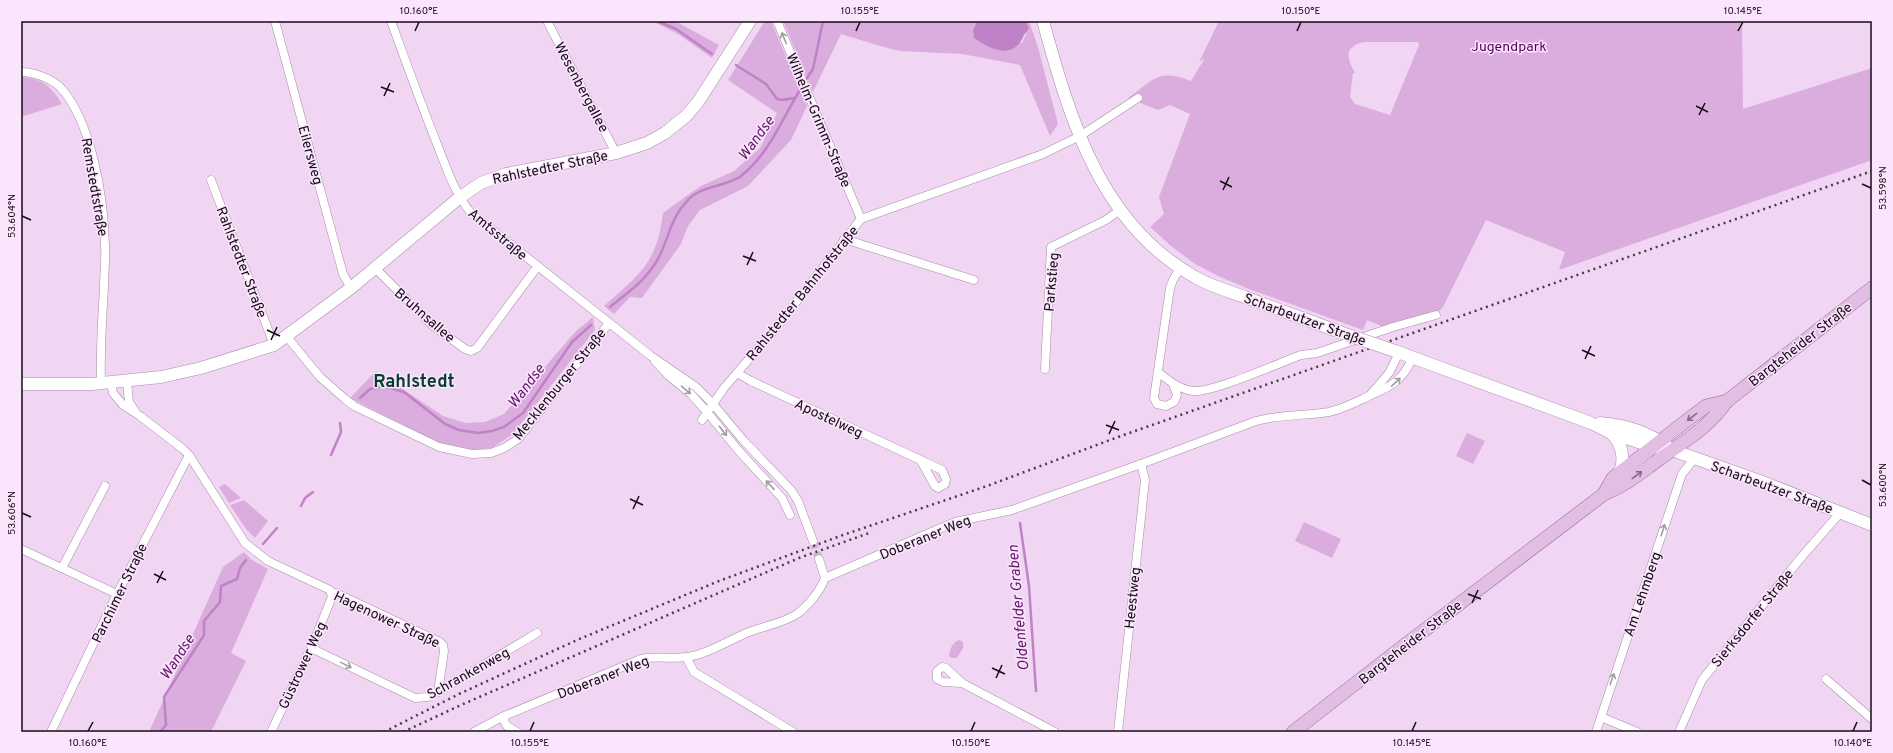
<svg xmlns="http://www.w3.org/2000/svg" width="1893" height="753" font-family="Overpass,sans-serif">
	<style>
		.green { fill: #daadde; fill-rule: evenodd }
		.water { fill: #c082c6 }
		.lines { fill: none; stroke-linecap: round; stroke-linejoin: round }
		.stream { stroke: #c082c6; stroke-width: 2.5 }
		.minor-tunnel { stroke: #d0b8d2; stroke-width: 8; stroke-dasharray: 8 4; stroke-linecap: butt }
		.minor-casing { stroke: #a68ca8; stroke-width: 9 }
		.secondary-casing { stroke: #a68ca8; stroke-width: 13 }
		.primary-casing { stroke: #8d6391; stroke-width: 14 }
		.minor { stroke: #fff; stroke-width: 8 }
		.secondary { stroke: #fff; stroke-width: 12 }
		.primary { stroke: #e2bee5; stroke-width: 13 }
		.rail { stroke: #4a3c4b; stroke-width: 2.5; stroke-dasharray: 2 4; stroke-linecap: butt }
		.secondary-bridge-casing { stroke: #a68ca8; stroke-width: 13; stroke-linecap: butt }
		.secondary-bridge { stroke: #fff; stroke-width: 12 }
		.oneway { stroke: #a19da1 }
		.oneway2 { stroke: #856d87 }
		.ticks { fill: none; stroke: #140b15; stroke-width: 1.5 }
		.labels { text-anchor: middle; stroke-width: 3; stroke-linejoin: round; paint-order: stroke }
		.park-label { font-size: 14px; fill: #53005c; stroke: #fbe5fd }
		.street-label { font-size: 14px; fill: #140b15; stroke: #fbe5fd }
		.water-label { font-size: 15px; font-style: italic; fill: #62166a; stroke: #fbe5fd }
		.district-label { font-size: 18px; font-weight: bold; fill: #043e32; stroke: #fbe5fd }
		.neatline { fill: none; stroke: #140b15; stroke-width: 1.5 }
		.ticks-label { font-size: 10px; text-anchor: middle; fill: #140b15 }
	</style>
	<rect width="100%" height="100%" fill="#f1d6f3"/>
	<!-- green -->
	<g class="green">
		<polygon points="652,21 675,21 719,45 712,58 678,34"/>
		<path d="M765 21H771L807 106 791 140 748 186 700 210 688 226 681 244 642 298 630 297 614 314 604 306C640 274 657 263 663 213L699 187 734 171 760 148 777 113 728 80Z"/>
		<polygon points="783,21 977,21 973,30 1022,43 1029,28 1025,21 1029,21 1038,47 1058,124 1050,136 1020,65 962,54 900,51 880,46 841,34 813,92"/>
		<path d="M1219 21H1742L1743 109 1872 68V160L1559 270 1565 252 1486 220 1443 307 1437 313 1384 327 1367 320 1363 330 1249 289 1218 276 1195 264 1171 246 1150 227 1164 214 1159 197 1190 114 1170 105 1158 110 1128 98C1154 80 1157 68 1191 81L1205 58 1199 62ZM1364 42H1418L1419 45 1390 115 1355 104 1350 97 1353 73H1355C1347 58 1343 47 1364 42Z"/>
		<path d="M21 77C42 78 52 87 62 104L21 117Z"/>
		<polygon points="593,317 595,330 512,435 492,448 473,450 456,448 439,443 350,398 376,371 443,416 466,423 485,422 504,414 576,331"/>
		<polygon points="1467,433 1485,441 1473,464 1456,456"/>
		<polygon points="225,484 241,498 229,503 219,487"/>
		<polygon points="244,500 268,521 255,538 246,529 230,505"/>
		<polygon points="1304,522 1341,539 1332,558 1295,541"/>
		<polygon points="244,552 252,560 268,569 231,653 246,661 211,732 149,732 223,567"/>
		<path d="M959 640 963 642V648L957 658H952L949 656C949 650 953 642 959 640Z"/>
	</g>
	<!-- water -->
	<path class="water" d="M977 21H1025L1029 27C1028 32 1026 32 1024 35 1013 61 992 50 974 38L973 30Z"/>
	<g class="lines">
		<!-- stream -->
		<g class="stream">
			<polyline points="657,21 676,29 712,54"/>
			<polyline points="736,65 766,84 777,99 782,100 794,98"/>
			<polyline points="805,81 813,69 823,21"/>
			<path d="M610 307C630 291 648 279 660 255 670 234 671 217 689 199 701 186 728 186 741 176 771 152 783 116 803 85"/>
			<polyline points="360,398 370,389 383,386 404,392 445,424 459,430 478,433 492,431 504,427 523,413 572,342 591,325"/>
			<polyline points="331,455 341,432 340,423"/>
			<polyline points="301,506 305,498 313,492"/>
			<polyline points="1020,523 1029,586 1036,691"/>
			<polyline points="263,544 277,528"/>
			<polyline points="160,732 166,725 164,697 204,635 204,621 220,602 221,586 237,579 240,568 246,560"/>
		</g>
		<!-- minor-tunnel -->
		<polyline class="minor-tunnel" points="813,541 819,559"/>
		<defs>
			<g id="minor">
				<polyline points="275,21 343,274 351,288"/>
				<path d="M391 21C406 62 421 104 437 144 447 169 454 192 471 213L651 356 696 387 713 404 743 440 791 490 798 501 813 541"/>
				<polyline points="547,21 616,153"/>
				<polyline points="777,21 861,219"/>
				<path d="M21 72C34 72 50 78 60 87 92 121 104 200 105 245 106 259 104 273 104 287 102 319 100 352 101 384"/>
				<polyline points="211,180 274,345"/>
				<polyline points="844,239 974,280"/>
				<polyline points="375,268 432,325 465,349 471,351 477,348 537,267"/>
				<polyline points="287,337 320,377 345,399 354,406 439,447 472,454 491,453 504,448 518,439 609,323"/>
				<polyline points="655,361 669,376 691,394 707,412 738,450 782,498 790,515"/>
				<polyline points="1045,369 1051,247 1106,220 1120,210"/>
				<path d="M1158 372C1169 381 1179 389 1193 391 1212 393 1279 363 1301 355L1317 353 1393 327 1436 315"/>
				<polyline points="737,373 751,381 942,470 946,479 945,484 938,488 935,486 921,461"/>
				<polyline points="127,382 129,402 135,411"/>
				<polyline points="111,383 113,393 123,405 140,416 183,449 189,455 245,543 268,561 330,590 332,597"/>
				<polyline points="1173,384 1177,395 1174,402 1166,406 1157,404 1154,398 1170,288 1173,280 1180,268"/>
				<polyline points="1370,395 1389,373 1399,353"/>
				<polyline points="702,420 724,388 775,329 861,219 1043,154 1080,136 1138,98"/>
				<polyline points="21,549 117,594"/>
				<polyline points="819,559 825,578"/>
				<polyline points="62,568 105,486"/>
				<polyline points="332,597 336,593 440,642 443,645 444,651 438,692"/>
				<polyline points="311,648 415,698 427,697 438,692 537,633"/>
				<polyline points="686,657 694,672 793,732"/>
				<polyline points="1826,679 1872,719"/>
				<polyline points="962,683 943,682 937,679 937,671 942,667 946,668 962,683 1055,732"/>
				<polyline points="502,717 507,726 517,732"/>
				<polyline points="1601,717 1637,732"/>
				<polyline points="51,732 117,594 189,455"/>
				<polyline points="271,732 311,648 332,597"/>
				<path d="M474 732 502 717 641 659C656 656 671 659 687 657 708 654 729 640 749 632 765 626 783 623 797 614 808 606 821 590 825 578L955 522 1012 510 1141 464 1256 421C1280 414 1305 416 1329 412 1343 409 1356 402 1369 396 1391 386 1402 382 1413 357"/>
				<polyline points="1118,732 1145,480 1141,464"/>
				<polyline points="1596,732 1682,474 1694,459"/>
				<polyline points="1679,732 1702,680 1799,560 1840,513"/>
			</g>
			<g id="secondary">
				<path d="M1043 21C1070 119 1100 224 1195 277 1210 286 1228 291 1245 297 1279 310 1313 322 1348 335"/>
				<polyline points="1395,351 1591,423 1609,432 1653,447 1672,450 1765,483 1872,525"/>
				<polyline points="21,384 92,384 161,377 201,368 274,345 351,288 459,198 481,183 506,174 616,153 647,143 665,133 686,116 698,102 750,21"/>
				<path d="M1600 423C1625 425 1648 432 1668 447"/>
				<path d="M1610 432C1622 443 1626 459 1619 473"/>
			</g>
			<g id="primary">
				<polyline points="1604,494 1613,478 1681,425 1706,406 1727,401"/>
				<path d="M1293 732 1405 645 1604 494C1625 486 1640 473 1658 460 1685 441 1708 428 1727 401L1872 288"/>
			</g>
		</defs>
		<!-- minor casing -->
		<use href="#minor" class="minor-casing"/>
		<!-- secondary casing -->
		<use href="#secondary" class="secondary-casing"/>
		<!-- primary casing -->
		<use href="#primary" class="primary-casing"/>
		<!-- minor -->
		<use href="#minor" class="minor"/>
		<!-- secondary -->
		<use href="#secondary" class="secondary"/>
		<!-- primary -->
		<use href="#primary" class="primary"/>
		<!-- rail -->
		<g class="rail">
			<polyline points="384,732 459,694 577,640 719,581 843,535 987,486 1118,437 1872,171"/>
			<polyline points="403,732 461,705 799,558 872,532"/>
		</g>
		<defs>
			<polyline id="secondary-bridge" points="1348,335 1395,351"/>
		</defs>
		<!-- secondary-bridge casing -->
		<use href="#secondary-bridge" class="secondary-bridge-casing"/>
		<!-- secondary-bridge -->
		<use href="#secondary-bridge" class="secondary-bridge"/>
	</g>
	<!-- one-way arrows -->
	<defs><path id="oneway-shaft" d="M-6 0H5M1.5-3L5.5 0L1.5 3" fill="none" stroke-width="1.6" stroke-linecap="round" stroke-linejoin="round"/></defs>
	<g class="oneway">
		<use href="#oneway-shaft" transform="translate(784 38) rotate(-112)"/>
		<use href="#oneway-shaft" transform="translate(1396 382) rotate(-43)"/>
		<use href="#oneway-shaft" transform="translate(686 390) rotate(40)"/>
		<use href="#oneway-shaft" transform="translate(723 431) rotate(52)"/>
		<use href="#oneway-shaft" transform="translate(770 485) rotate(-133)"/>
		<use href="#oneway-shaft" transform="translate(1663 530) rotate(-72)"/>
		<use href="#oneway-shaft" transform="translate(346 665) rotate(26)"/>
		<use href="#oneway-shaft" transform="translate(1612 679) rotate(-71)"/>
	</g>
	<g class="oneway2">
		<use href="#oneway-shaft" transform="translate(1692 417) rotate(143)"/>
		<use href="#oneway-shaft" transform="translate(1637 475) rotate(-37)"/>
	</g>
	<!-- ticks -->
	<path class="ticks" d="M415 31 419 22M856 31 860 22M1297 31 1301 22M1738 31 1743 22M381 87 394 92M384 96 390 83M1696 106 1708 112M1699 115 1705 103M1220 181 1232 187M1862 184 1871 188M1223 190 1229 177M22 216 31 220M743 256 756 261M747 265 753 252M267 330 280 336M271 340 277 327M1582 350 1595 356M1585 359 1591 346M1106 425 1119 430M1109 434 1115 421M1862 480 1871 485M630 499 643 505M633 509 639 496M22 513 31 517M154 574 166 580M157 583 163 571M1468 594 1481 599M1472 603 1478 590M992 668 1005 674M996 678 1002 665M88 731 93 722M530 731 534 722M971 731 975 722M1412 731 1416 722M1853 731 1857 722"/>
	<g class="labels">
		<!-- park labels -->
		<g class="park-label">
			<text x="1509" y="51">Jugendpark</text>
		</g>
		<!-- street labels -->
		<g class="street-label">
			<text transform="translate(582 87) rotate(62)" y="5">Wesenbergallee</text>
			<text transform="translate(819 120) rotate(67)" y="5">Wilhelm-Grimm-Straße</text>
			<text transform="translate(311 155) rotate(75)" y="5">Eilersweg</text>
			<text transform="translate(550 167) rotate(-12)" y="5">Rahlstedter Straße</text>
			<text transform="translate(95 187) rotate(80)" y="5">Remstedtstraße</text>
			<text transform="translate(498 234) rotate(40)" y="5">Amtsstraße</text>
			<text transform="translate(242 262) rotate(69)" y="5">Rahlstedter Straße</text>
			<text transform="translate(1051 282) rotate(-85)" y="5">Parkstieg</text>
			<text transform="translate(802 293) rotate(-51)" y="5">Rahlstedter Bahnhofstraße</text>
			<text transform="translate(425 315) rotate(41)" y="5">Bruhnsallee</text>
			<text transform="translate(1305 319) rotate(20)" y="5">Scharbeutzer Straße</text>
			<text transform="translate(1800 344) rotate(-38)" y="5">Bargteheider Straße</text>
			<text transform="translate(559 384) rotate(-51)" y="5">Mecklenburger Straße</text>
			<text transform="translate(829 418) rotate(25)" y="5">Apostelweg</text>
			<text transform="translate(1772 487) rotate(20)" y="5">Scharbeutzer Straße</text>
			<text transform="translate(925 537) rotate(-22)" y="5">Doberaner Weg</text>
			<text transform="translate(119 593) rotate(-64)" y="5">Parchimer Straße</text>
			<text transform="translate(1642 594) rotate(-71)" y="5">Am Lehmberg</text>
			<text transform="translate(1132 598) rotate(-84)" y="5">Heestweg</text>
			<text transform="translate(1752 618) rotate(-51)" y="5">Sierksdorfer Straße</text>
			<text transform="translate(387 619) rotate(25)" y="5">Hagenower Straße</text>
			<text transform="translate(1410 642) rotate(-38)" y="5">Bargteheider Straße</text>
			<text transform="translate(302 665) rotate(-65)" y="5">Güstrower Weg</text>
			<text transform="translate(468 673) rotate(-29)" y="5">Schrankenweg</text>
			<text transform="translate(603 677) rotate(-21)" y="5">Doberaner Weg</text>
		</g>
		<!-- water labels -->
		<g class="water-label">
			<text transform="translate(756 138) rotate(-54)" y="5">Wandse</text>
			<text transform="translate(526 386) rotate(-53)" y="5">Wandse</text>
			<text transform="translate(1018 608) rotate(-95)" y="5">Oldenfelder Graben</text>
			<text transform="translate(177 657) rotate(-57)" y="5">Wandse</text>
		</g>
		<!-- district labels -->
		<g class="district-label">
			<text x="414" y="387">Rahlstedt</text>
		</g>
	</g>
	<!-- border -->
	<rect width="1893" height="753" fill="none" stroke="#fbe5fd" stroke-width="44"/>
	<rect x="22" y="22" width="1849" height="709" class="neatline"/>
	<g class="ticks-label">
		<text x="419" y="14">10.160°E</text>
		<text x="860" y="14">10.155°E</text>
		<text x="1301" y="14">10.150°E</text>
		<text x="1743" y="14">10.145°E</text>
		<text transform="translate(1882 188) rotate(-90)" y="4">53.598°N</text>
		<text transform="translate(11 216) rotate(-90)" y="4">53.604°N</text>
		<text transform="translate(1882 485) rotate(-90)" y="4">53.600°N</text>
		<text transform="translate(11 513) rotate(-90)" y="4">53.606°N</text>
		<text x="88" y="746">10.160°E</text>
		<text x="530" y="746">10.155°E</text>
		<text x="971" y="746">10.150°E</text>
		<text x="1412" y="746">10.145°E</text>
		<text x="1853" y="746">10.140°E</text>
	</g>
</svg>
